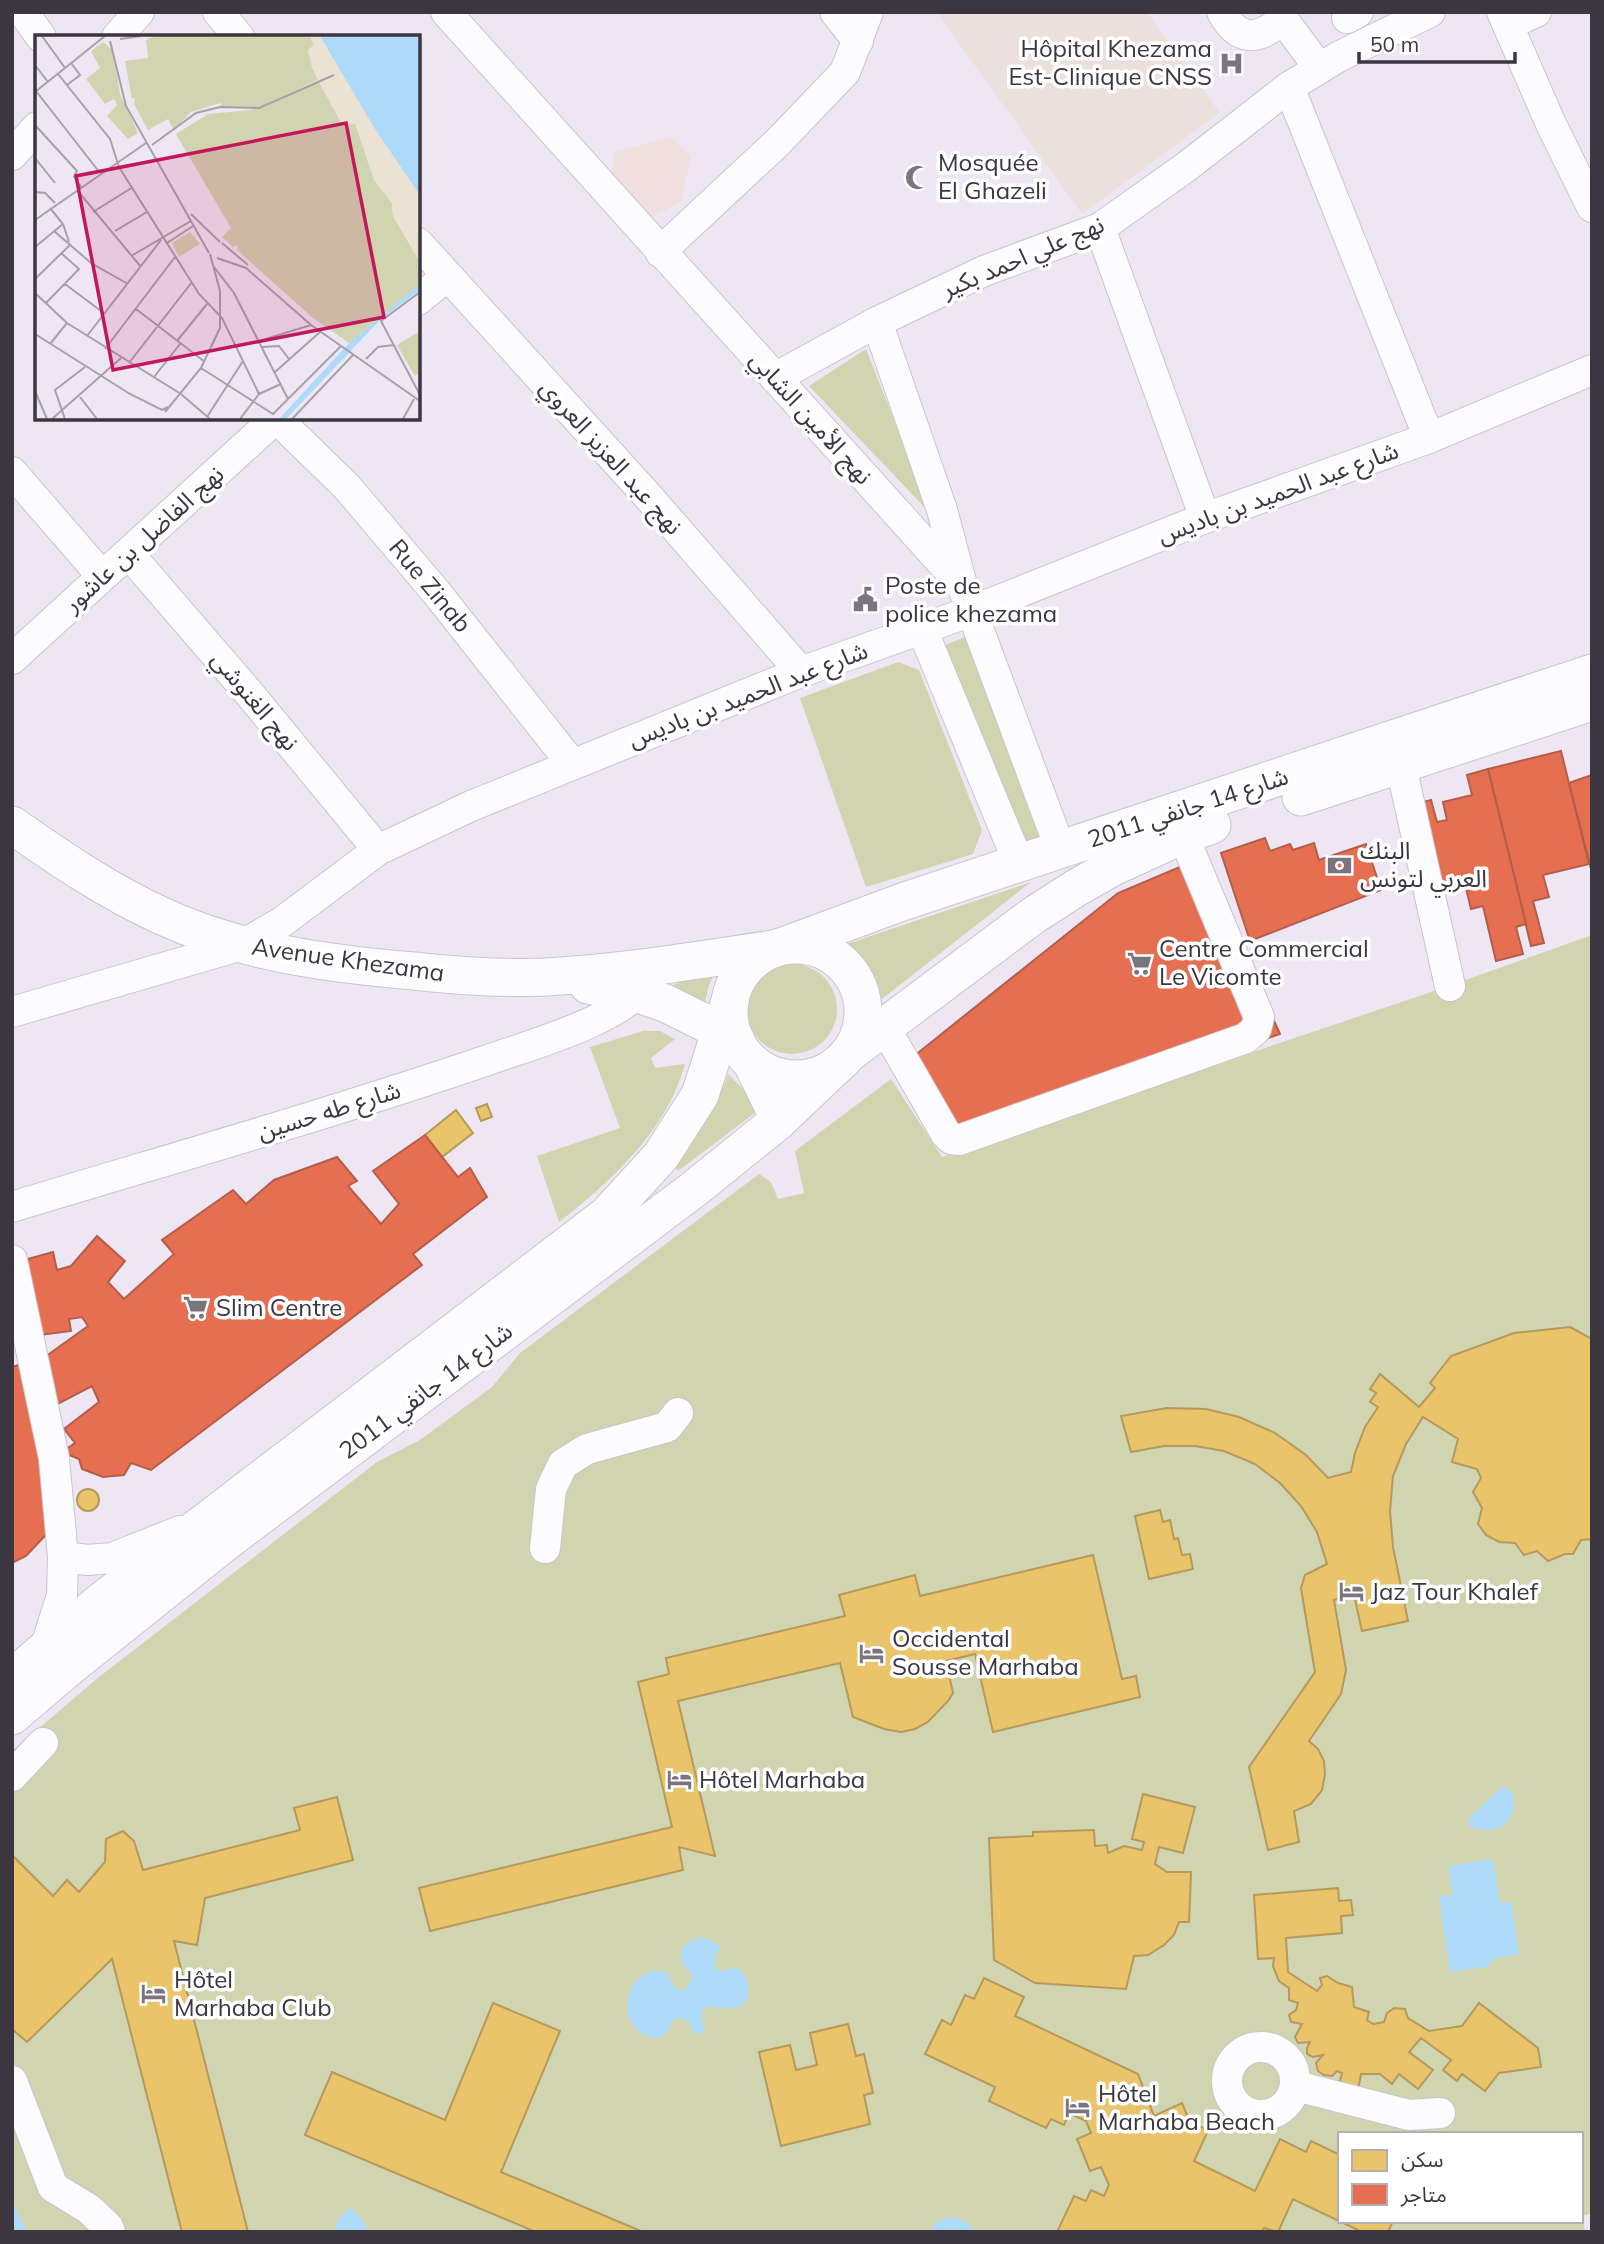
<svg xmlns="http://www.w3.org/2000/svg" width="1604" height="2244" font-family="Mulish,'Noto Sans Arabic',sans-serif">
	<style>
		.commercial { fill: #efdfdf }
		.education { fill: #ece0dc }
		.green { fill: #d0d4af; fill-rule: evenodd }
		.water { fill: #acdaf8 }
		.homes { fill: #e9c46a; stroke: #b5995d; stroke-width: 2 }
		.shops { fill: #e76f51; stroke: #b35e4c; stroke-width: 2 }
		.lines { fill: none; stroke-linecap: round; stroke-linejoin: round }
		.minor-casing { stroke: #cac4ce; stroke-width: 32 }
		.major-casing { stroke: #cac4ce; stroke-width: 39 }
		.minor { stroke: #fcfbfd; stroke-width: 30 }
		.major { stroke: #fcfbfd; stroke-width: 37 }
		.labels { text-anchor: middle; stroke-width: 7; stroke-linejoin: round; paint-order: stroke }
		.poi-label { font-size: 24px; fill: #3b363f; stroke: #fff; text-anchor: start }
		.street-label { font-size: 24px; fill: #3b363f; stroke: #fff }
		.inset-road { fill: none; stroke: #a6a0ab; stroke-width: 2 }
		.view { fill: #c2185b; fill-opacity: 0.15; stroke: #c2185b; stroke-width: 3.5 }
		.inset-edge { fill: none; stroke: #3b363f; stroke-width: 3.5 }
	</style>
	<rect width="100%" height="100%" fill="#eee7f3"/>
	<!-- commercial -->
	<polygon class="commercial" points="670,137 691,156 681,202 653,217 636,214 609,182 615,152"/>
	<!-- education -->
	<polygon class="education" points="936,12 1147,12 1220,113 1082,214"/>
	<!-- green -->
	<g class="green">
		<polygon points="866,349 931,514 809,386"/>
		<polygon points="965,637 1043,838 1024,846 945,645"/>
		<polygon points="898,662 919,670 982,830 973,854 866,887 800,698"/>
		<path d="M1031 882 873 1006C871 980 860 965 844 945Z"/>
		<path d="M1592 935V2213L1583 2216 1585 2232H27L12 2200V1751L99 1677 377 1462 420 1440 492 1387 520 1353 759 1174 771 1182 778 1199 804 1193 795 1151 891 1079 942 1157 1437 990ZM1340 2134H1581V2221H1340Z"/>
		<circle cx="792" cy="1009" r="45"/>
		<polygon points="716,970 709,985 704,1006 673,985"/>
		<path d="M643 1031H660L675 1039 651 1058 655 1068 685 1064C667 1131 611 1181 559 1222L537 1156 620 1128 590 1047Z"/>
		<path d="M728 1074 743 1089 756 1112 678 1171 675 1167C697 1137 716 1109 728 1074Z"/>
	</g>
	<!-- water -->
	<g class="water">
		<path d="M1503 1786 1512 1792C1520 1822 1496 1838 1469 1826L1468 1819Z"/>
		<polygon points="1493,1859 1500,1903 1511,1902 1519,1954 1496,1958 1487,1967 1450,1972 1439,1897 1453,1894 1448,1866"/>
		<path d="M697 1938H706L719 1945V1951C714 1958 713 1962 717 1970L724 1971 736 1967C750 1976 756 2003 735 2008 726 2010 715 2006 706 2007 697 2016 705 2021 704 2031L699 2034 693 2033 688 2020 677 2018C669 2022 670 2033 660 2037 655 2039 650 2038 645 2035 612 2019 629 1962 666 1972L676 1989 684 1990 693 1977 681 1962 682 1947Z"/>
		<polygon points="12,2200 27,2232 12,2232"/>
		<polygon points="351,2207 364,2223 368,2232 334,2232 339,2218"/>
		<path d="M946 2218C959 2217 968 2220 974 2232L947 2229 929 2232 937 2222Z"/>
	</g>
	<!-- homes -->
	<g class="homes">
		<polygon points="487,1104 492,1117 481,1121 476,1108"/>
		<polygon points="456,1110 473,1133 442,1157 425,1135"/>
		<polygon points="1570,1327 1592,1339 1592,1539 1581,1540 1573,1554 1565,1554 1548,1561 1537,1551 1524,1555 1515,1543 1499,1542 1486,1535 1478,1524 1482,1508 1473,1492 1481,1478 1477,1469 1452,1462 1458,1439 1423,1417 1406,1444 1393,1476 1390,1511 1393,1547 1408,1621 1362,1631 1354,1595 1334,1600 1346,1670 1341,1694 1309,1741 1318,1749 1324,1761 1325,1774 1322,1790 1311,1804 1294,1811 1299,1842 1268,1850 1249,1767 1315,1672 1301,1588 1305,1575 1327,1564 1317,1532 1301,1506 1280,1483 1255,1464 1224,1451 1195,1446 1164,1446 1131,1452 1121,1416 1167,1408 1206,1409 1239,1417 1275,1433 1306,1455 1328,1478 1351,1472 1355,1453 1365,1427 1378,1407 1370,1402 1376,1393 1370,1389 1380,1374 1419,1407 1435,1388 1430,1383 1451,1356 1514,1333"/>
		<circle cx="88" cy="1500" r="11"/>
		<polygon points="1160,1510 1163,1522 1170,1520 1174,1539 1178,1538 1182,1555 1190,1554 1193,1569 1149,1579 1135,1516"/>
		<polygon points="1093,1555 1122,1679 1136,1676 1140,1697 993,1732 975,1654 946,1661 953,1693 948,1701 928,1722 915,1729 901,1732 884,1729 853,1717 840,1663 678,1701 715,1856 679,1847 683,1870 430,1931 419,1888 672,1827 638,1682 669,1674 666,1658 845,1616 839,1595 915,1575 920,1596"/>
		<polygon points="1143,1794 1195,1807 1183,1853 1159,1847 1155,1864 1167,1872 1191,1872 1189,1922 1179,1922 1174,1935 1164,1945 1148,1955 1134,1956 1126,1989 1035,1983 994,1960 989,1838 1033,1836 1033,1832 1094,1830 1095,1846 1107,1845 1108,1853 1124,1846 1142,1850 1144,1842 1132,1839"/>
		<polygon points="337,1797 353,1860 205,1898 197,1945 174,1941 248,2232 182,2232 112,1959 27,2042 12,2029 12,1855 53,1896 67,1880 79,1892 105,1862 106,1839 123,1831 134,1841 143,1870 300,1830 294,1808"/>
		<polygon points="1338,1888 1339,1901 1351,1900 1353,1915 1341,1916 1342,1933 1286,1938 1288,1972 1317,1991 1322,1985 1320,1978 1327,1976 1338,1983 1352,1987 1354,2007 1369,2012 1367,2020 1373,2024 1384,2022 1387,2013 1394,2008 1405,2009 1408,2018 1429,2031 1462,2026 1479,2003 1538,2048 1541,2067 1499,2073 1485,2091 1462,2074 1457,2081 1443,2070 1451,2060 1421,2038 1409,2052 1433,2070 1418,2089 1399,2074 1392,2084 1380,2074 1361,2074 1359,2085 1353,2091 1344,2089 1340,2081 1342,2073 1337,2071 1332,2076 1324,2075 1318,2071 1316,2063 1323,2055 1313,2057 1307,2054 1307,2048 1310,2042 1298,2043 1295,2037 1302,2024 1291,2022 1289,2015 1296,2010 1298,2003 1289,2000 1289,1988 1279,1981 1273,1966 1274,1958 1258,1959 1254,1895"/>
		<polygon points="984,1978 1024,1997 1015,2016 1138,2074 1154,2116 1182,2103 1189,2120 1208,2131 1194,2161 1255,2191 1280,2139 1306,2152 1311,2141 1340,2155 1340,2221 1393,2221 1388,2232 1362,2232 1293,2199 1278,2232 1264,2228 1262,2232 1057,2232 1074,2196 1086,2201 1091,2190 1104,2196 1109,2185 1101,2167 1090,2171 1077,2139 1091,2133 1086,2121 1069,2113 1064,2125 1051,2119 1046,2128 989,2101 995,2087 925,2054 942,2020 951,2025 965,1995 974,1999"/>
		<polygon points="493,2003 560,2031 501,2172 643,2232 536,2232 305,2135 332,2072 445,2120"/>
		<polygon points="848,2024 856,2056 864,2054 873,2093 864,2095 870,2124 781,2146 759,2052 790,2045 796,2070 817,2065 810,2033"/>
	</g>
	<!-- shops -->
	<g class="shops">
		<polygon points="1561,751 1589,864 1543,875 1549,897 1533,901 1544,943 1531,946 1488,769"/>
		<polygon points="1488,769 1526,924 1516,927 1523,954 1496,961 1483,906 1471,909 1464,880 1440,886 1420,803 1431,800 1437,822 1447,820 1443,802 1472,795 1467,775"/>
		<polygon points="1592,775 1592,873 1569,783"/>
		<polygon points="1265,838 1270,851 1290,844 1293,850 1314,843 1319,860 1366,844 1381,890 1250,941 1221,853"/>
		<polygon points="1201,858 1280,1034 949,1148 914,1056 1118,893"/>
		<polygon points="425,1135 458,1177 470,1168 487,1197 413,1254 422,1265 151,1470 131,1463 124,1475 103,1477 82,1469 79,1459 62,1452 75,1443 64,1429 99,1402 92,1386 48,1409 38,1362 88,1326 82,1317 69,1319 71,1331 33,1336 17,1262 53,1252 57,1270 71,1266 97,1236 125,1261 108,1282 124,1299 174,1254 162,1240 233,1190 246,1204 274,1180 337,1157 357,1181 348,1186 381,1224 399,1204 373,1171"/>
		<polygon points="28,1362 58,1522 26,1556 12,1563 12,1367"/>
	</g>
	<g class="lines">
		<defs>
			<g id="minor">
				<polyline points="23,12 41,37"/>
				<polyline points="218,12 239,37"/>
				<polyline points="446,12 962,585"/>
				<polyline points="835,12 858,41"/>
				<path d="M1222 12C1231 29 1244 41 1264 32 1272 28 1277 23 1286 23L1319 68"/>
				<polyline points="1502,12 1551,124 1592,207"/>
				<polyline points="1347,18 1358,12"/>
				<polyline points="1508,25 1536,12"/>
				<polyline points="117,37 139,12"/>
				<polyline points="1289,87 1429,438"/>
				<polyline points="12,155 37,127"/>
				<polyline points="1100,228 1205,518"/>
				<polyline points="418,243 646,494 801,672"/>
				<polyline points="660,252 778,142 845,72 868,12"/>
				<polyline points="418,300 447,276"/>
				<polyline points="877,322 942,510 962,585 1061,851"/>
				<polyline points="775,378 877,322 984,271 1100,228 1186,167 1289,87 1338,57 1430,12"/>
				<polyline points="12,472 102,576"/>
				<polyline points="129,554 248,692 378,850"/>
				<polyline points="922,629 1019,864"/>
				<polyline points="12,659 276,418 347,487 436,592 572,764"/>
				<polyline points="1401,766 1450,986"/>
				<polyline points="12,1012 242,945 282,922 378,850 471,806 801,672 972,611 1205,518 1429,438 1592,370"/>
				<polyline points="885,1028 946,1134 951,1139 959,1140 1246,1038 1256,1029 1259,1017 1183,835"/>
				<polyline points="741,1049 777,1122"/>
				<path d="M12 1207C170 1159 329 1114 485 1061 529 1045 617 1022 646 984"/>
				<polyline points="12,1260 54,1458 63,1557 62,1595 46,1646"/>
				<polyline points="545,1548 551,1489 563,1464 587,1449 667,1427 678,1413"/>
				<polyline points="63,1557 88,1560 112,1558 180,1531"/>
				<polyline points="12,1776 43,1743"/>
				<circle cx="1261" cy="2081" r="34"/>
				<polyline points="12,2081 53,2187 89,2209 108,2227 110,2232"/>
				<polyline points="1296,2086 1409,2115 1440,2113"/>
			</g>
			<g id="major">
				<polyline points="1301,797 1592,702"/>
				<path d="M12 825C59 858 109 892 162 916 240 952 329 964 414 971 458 976 502 979 546 977 622 973 698 960 773 949"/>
				<polyline points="786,945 902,902 1592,673"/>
				<circle cx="796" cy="1012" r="67"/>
				<polyline points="588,985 638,994 665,1003 735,1038"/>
				<polyline points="848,1054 1034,915 1076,888 1113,867 1183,835 1212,825"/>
				<polyline points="12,1678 99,1603 607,1215 661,1156 700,1095 730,1001"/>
				<polyline points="12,1716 73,1664 223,1544 694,1189 777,1122 838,1064"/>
			</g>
		</defs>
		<!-- minor casing -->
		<use href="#minor" class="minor-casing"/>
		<!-- major casing -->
		<use href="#major" class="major-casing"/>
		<!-- minor -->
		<use href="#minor" class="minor"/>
		<!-- major -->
		<use href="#major" class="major"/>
	</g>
	<!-- icons -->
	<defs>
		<symbol id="hospital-bare" viewBox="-9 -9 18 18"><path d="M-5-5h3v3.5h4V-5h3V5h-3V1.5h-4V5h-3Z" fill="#7a747e" stroke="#fff" stroke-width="2.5" paint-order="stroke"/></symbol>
		<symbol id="mosque-bare" viewBox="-9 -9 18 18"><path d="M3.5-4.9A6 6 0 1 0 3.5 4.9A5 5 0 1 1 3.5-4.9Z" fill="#7a747e" stroke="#fff" stroke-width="2.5" paint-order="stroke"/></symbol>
		<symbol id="civic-bare" viewBox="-9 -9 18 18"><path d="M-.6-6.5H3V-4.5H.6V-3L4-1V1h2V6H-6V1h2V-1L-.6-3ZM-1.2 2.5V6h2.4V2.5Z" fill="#7a747e" stroke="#fff" stroke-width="2.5" paint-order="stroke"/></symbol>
		<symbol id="bank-bare" viewBox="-9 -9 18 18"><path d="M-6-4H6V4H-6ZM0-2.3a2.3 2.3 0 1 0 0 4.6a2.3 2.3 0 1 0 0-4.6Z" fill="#7a747e" stroke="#fff" stroke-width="2.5" paint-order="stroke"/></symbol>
		<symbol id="supermarket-bare" viewBox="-9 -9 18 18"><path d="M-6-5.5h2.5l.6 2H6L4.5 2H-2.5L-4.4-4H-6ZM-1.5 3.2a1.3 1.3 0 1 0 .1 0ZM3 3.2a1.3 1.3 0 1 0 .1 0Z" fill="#7a747e" stroke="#fff" stroke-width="2.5" paint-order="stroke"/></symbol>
		<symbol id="hotel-bare" viewBox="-9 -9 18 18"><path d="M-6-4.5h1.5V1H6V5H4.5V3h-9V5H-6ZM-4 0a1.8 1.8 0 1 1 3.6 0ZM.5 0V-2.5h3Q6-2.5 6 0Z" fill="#7a747e" stroke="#fff" stroke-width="2.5" paint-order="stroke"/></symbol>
	</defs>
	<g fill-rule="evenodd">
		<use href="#hospital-bare" x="1214" y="46" width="35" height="35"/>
		<use href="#mosque-bare" x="900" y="160" width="35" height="35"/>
		<use href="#civic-bare" x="848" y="582" width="35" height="35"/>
		<use href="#bank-bare" x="1322" y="848" width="35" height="35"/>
		<use href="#supermarket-bare" x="1122" y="946" width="35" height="35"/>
		<use href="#supermarket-bare" x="178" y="1290" width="35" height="35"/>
		<use href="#hotel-bare" x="1334" y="1574" width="35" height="35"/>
		<use href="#hotel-bare" x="854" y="1636" width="35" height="35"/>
		<use href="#hotel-bare" x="662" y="1762" width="35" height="35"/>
		<use href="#hotel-bare" x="136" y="1976" width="35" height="35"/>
		<use href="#hotel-bare" x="1060" y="2090" width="35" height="35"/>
	</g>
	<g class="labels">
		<!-- poi labels -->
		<g class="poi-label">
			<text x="1212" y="57" text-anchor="end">Hôpital Khezama<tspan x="1212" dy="28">Est-Clinique CNSS</tspan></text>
			<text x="938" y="171">Mosquée<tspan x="938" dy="28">El Ghazeli</tspan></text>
			<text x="885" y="594">Poste de<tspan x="885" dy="28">police khezama</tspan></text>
			<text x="1360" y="859">البنك<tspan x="1360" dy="28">العربي لتونس</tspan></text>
			<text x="1159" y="957">Centre Commercial<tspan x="1159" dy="28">Le Vicomte</tspan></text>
			<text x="216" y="1316">Slim Centre</text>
			<text x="1371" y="1600">Jaz Tour Khalef</text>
			<text x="892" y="1647">Occidental<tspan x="892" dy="28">Sousse Marhaba</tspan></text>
			<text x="699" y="1788">Hôtel Marhaba</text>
			<text x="174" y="1988">Hôtel<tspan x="174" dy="28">Marhaba Club</tspan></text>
			<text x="1098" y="2102">Hôtel<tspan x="1098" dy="28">Marhaba Beach</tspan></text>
		</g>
		<!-- street labels -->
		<g class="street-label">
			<text transform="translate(1023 257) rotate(-23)" y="8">نهج علي احمد بكير</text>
			<text transform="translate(811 418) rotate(48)" y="8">نهج الأمين الشابي</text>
			<text transform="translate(611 457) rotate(48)" y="8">نهج عبد العزيز العروي</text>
			<text transform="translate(1278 493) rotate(-20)" y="8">شارع عبد الحميد بن باديس</text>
			<text transform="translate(144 539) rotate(-42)" y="8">نهج الفاضل بن عاشور</text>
			<text transform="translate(430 586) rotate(50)" y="8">Rue Zinab</text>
			<text transform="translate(748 695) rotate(-21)" y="8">شارع عبد الحميد بن باديس</text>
			<text transform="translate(255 701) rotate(50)" y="8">نهج الغنوشي</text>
			<text transform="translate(1188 808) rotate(-18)" y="8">شارع 14 جانفي 2011</text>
			<text transform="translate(348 960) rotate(8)" y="8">Avenue Khezama</text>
			<text transform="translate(329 1111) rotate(-17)" y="8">شارع طه حسين</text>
			<text transform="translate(426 1391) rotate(-37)" y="8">شارع 14 جانفي 2011</text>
		</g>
	</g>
	<!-- overview -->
	<g transform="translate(35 35)">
		<rect width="385" height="385" fill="#eee7f3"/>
		<path d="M120 1H275L279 10 273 15 283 45 224 72H187L185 68 156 77 139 95 133 84 113 95 99 69 100 62 97 64 90 26 113 23 111 5ZM68 7 78 16 85 59 103 98 93 104 72 81 82 70 79 64 70 69 51 44 65 33 56 16ZM284 47 308 91 320 88 339 145 357 168 358 181 385 227V249L314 308 278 283 202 215 203 210 198 212 187 202 196 193 141 99 173 79 216 75ZM155 197 165 209 144 222 137 208ZM385 296V338L380 341 362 310Z" fill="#d0d4af"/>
		<path d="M275 1H285L385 160V227L358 181 357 168 339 145 320 88 308 91 277 33 273 15 279 10Z" fill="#ebe2d3"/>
		<path d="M285 1H385V160L340 94ZM385 249V255L345 285 251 384H244L314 308Z" fill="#acdaf8"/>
		<path class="inset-road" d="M7 1 30 33M85 4 106 1M75 6 91 71 174 218M0 30 13 47M23 39 75 104 84 132 164 259 187 283 224 359 205 384M32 50 45 40 36 28M1 56 65 138M0 57 70 1M0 90 42 136 39 142 46 152M117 110 161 78 185 72 224 73 299 40M0 123 20 148M42 155 106 232M0 157 10 158 20 168M15 173 28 189 34 207M58 177 98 152M156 179 185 207M0 185 111 108M19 196 56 228 93 249M80 196 112 177M132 208 158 191M187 208 213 230M0 212 28 189M96 221 156 186M182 223 211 233 276 290 385 366M179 232 199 258 253 364M0 244 36 209M30 249 70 279M0 258 32 288 146 359 175 384M11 268 44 234 26 218M101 274 170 327M0 299 95 359 127 375 133 372M52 301 126 205M142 306 172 269M224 306 276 290M15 309 32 288M227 312 244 311 254 324M70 314 140 222M331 324 343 312 359 310M94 328 157 247M166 333 238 379 306 311M240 337 285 297M119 342 145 309M0 356 12 384M224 359 246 349M385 360 346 286 385 257M45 362 62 384M130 377 166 333 185 293V256L175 219M172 382 208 326M17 384 86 323M30 384 20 355 50 332M257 384 319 319M368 384 379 364"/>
		<path class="view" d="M311 88 349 282 78 335 41 141Z"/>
		<rect width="385" height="385" class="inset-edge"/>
	</g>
	<!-- border -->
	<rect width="1604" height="2244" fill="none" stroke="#3b363f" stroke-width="28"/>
	<!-- legend -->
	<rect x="1338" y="2132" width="245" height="91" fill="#ffffff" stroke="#b1afb2" stroke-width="2"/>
	<rect x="1352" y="2150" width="35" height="21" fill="#e9c46a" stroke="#b1afb2" stroke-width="2"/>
	<text x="1401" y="2167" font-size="21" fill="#3b363f">سكن</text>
	<rect x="1352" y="2184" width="35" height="21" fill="#e76f51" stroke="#b1afb2" stroke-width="2"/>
	<text x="1401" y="2202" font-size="21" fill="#3b363f">متاجر</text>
	<!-- scale -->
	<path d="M1359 52v10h156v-10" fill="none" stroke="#3b363f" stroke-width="3.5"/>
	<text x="1370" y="52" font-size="21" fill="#3b363f" stroke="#ffffff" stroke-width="5" paint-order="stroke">50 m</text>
</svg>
